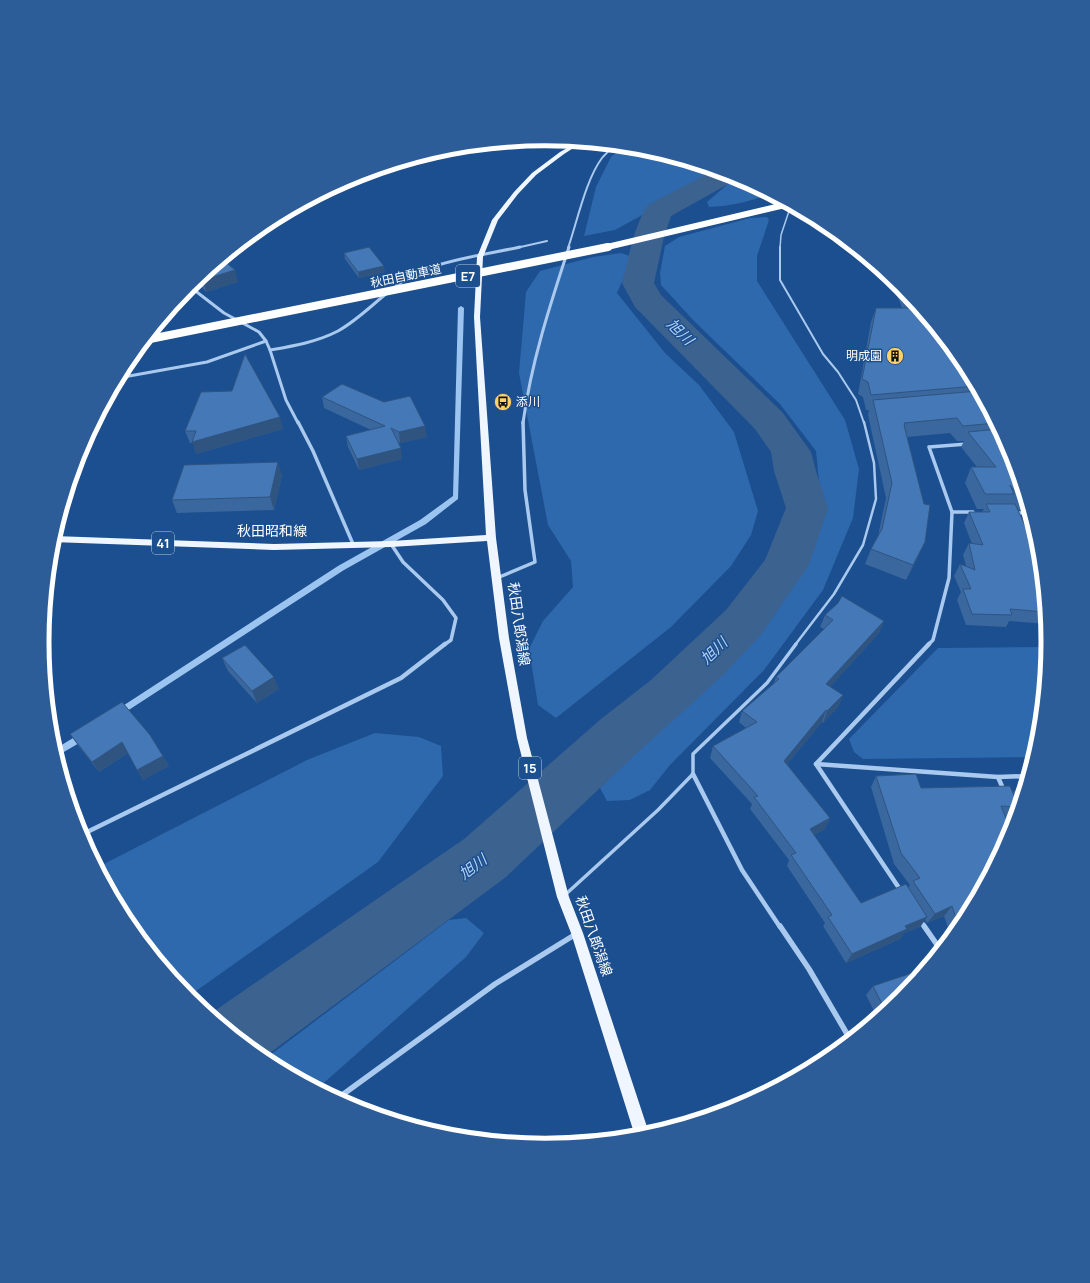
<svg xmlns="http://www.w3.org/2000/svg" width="1090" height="1283" font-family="Manrope,'Noto Sans JP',sans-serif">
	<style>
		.green { fill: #2e69ad }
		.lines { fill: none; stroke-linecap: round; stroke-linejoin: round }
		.stream { fill: #9cc4f0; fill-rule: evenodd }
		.river { fill: #3c6290; fill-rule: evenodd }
		.lane-far3 { stroke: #a9c9ee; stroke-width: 1.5 }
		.lane-far2 { stroke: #a9c9ee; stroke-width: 2 }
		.lane-far1 { stroke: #a9c9ee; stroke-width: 2.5 }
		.lane { stroke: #a9c9ee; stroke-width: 3.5 }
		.street-far4 { stroke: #a9c9ee; stroke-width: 2 }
		.street-far3 { stroke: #a9c9ee; stroke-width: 3 }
		.street-far2 { stroke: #a9c9ee; stroke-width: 3.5 }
		.street-far1 { stroke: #a9c9ee; stroke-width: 4.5 }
		.street { stroke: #a9c9ee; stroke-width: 5.5 }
		.primary { fill: #f0f6ff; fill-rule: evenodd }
		.highway-bridge-far1 { stroke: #fff; stroke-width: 6 }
		.highway-bridge { stroke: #fff; stroke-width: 8 }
		.wall { fill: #3a679d }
		.shaded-wall { fill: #305480 }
		.building { fill: #4478b7; stroke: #305480 }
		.labels { text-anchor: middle; stroke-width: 3; stroke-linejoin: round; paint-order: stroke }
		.far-street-label { font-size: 12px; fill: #fff; stroke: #1b4f8f }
		.far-poi-label { font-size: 12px; fill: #fff; stroke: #1b4f8f; text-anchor: end }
		.shield { fill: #1b4f8f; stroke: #bbcadd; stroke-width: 1 }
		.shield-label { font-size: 13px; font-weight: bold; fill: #fff }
		.street-label { font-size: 14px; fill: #fff; stroke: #1b4f8f }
		.water-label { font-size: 15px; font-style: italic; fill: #b5d3f5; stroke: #1b4f8f }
		.rim { fill: none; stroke: #fff; stroke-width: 5 }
	</style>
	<rect width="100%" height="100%" fill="#1b4f8f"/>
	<!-- green -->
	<g class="green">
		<polygon points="624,146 643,148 714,170 655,208 615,230 584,236 596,187 611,157"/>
		<path d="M736 177 770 194C749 202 730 206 709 207L707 202Z"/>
		<polygon points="767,217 769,220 757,256 757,281 845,420 859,469 853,518 823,590 764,670 670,765 650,790 630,800 607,801 600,788 742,644 799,567 822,511 816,451 780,404 695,322 661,285 660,273 665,246 679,237 750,218"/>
		<polygon points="621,253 633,257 617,293 665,353 699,385 734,432 758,511 751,535 731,566 671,627 556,718 538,705 529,649 543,621 573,587 571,561 548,525 519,373 526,292 540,271 593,257"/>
		<polygon points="1048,647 1038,740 1033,757 863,759 854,752 849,739 938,648"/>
		<polygon points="375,733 419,737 441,746 443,776 378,862 189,996 127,921 98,867 307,760"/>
		<polygon points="466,918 484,933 466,957 318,1088 265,1059 449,920"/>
	</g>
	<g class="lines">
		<!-- stream -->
		<g class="stream">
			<polygon points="461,306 464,308 458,499 426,524 344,570 121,715 118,716 115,715 114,713 115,711 338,566 420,520 453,496 458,308"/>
			<polygon points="83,732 86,733 87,736 86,739 57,756 55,749"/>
		</g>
		<!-- river -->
		<path class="river" d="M715 170 739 178 671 216 664 237 654 283 661 295 783 413 811 452 816 471 828 508 809 565 760 636 724 674 687 708 639 751 506 877 263 1058 212 1016 213 1012 464 839 601 719 651 680 726 610 765 560 786 508 774 471 771 452 755 429 635 307 622 283C629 258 633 227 648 205Z"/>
		<!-- lane-far3 -->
		<polyline class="lane-far3" points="780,248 781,235 791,205"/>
		<!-- lane-far2 -->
		<polyline class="lane-far2" points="780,247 780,280 823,354 838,372 856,400 864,423"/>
		<!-- lane-far1 -->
		<polyline class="lane-far1" points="795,645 834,594 863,545 876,499 874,463 864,422"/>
		<!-- lane -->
		<polyline class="lane" points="566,894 658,810 693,774 693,754 767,683 796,644"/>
		<!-- street-far4 -->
		<g class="street-far4">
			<polyline points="516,248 547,241"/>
			<path d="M568 248C577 222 586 179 602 158 606 153 611 149 615 145"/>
		</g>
		<!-- street-far3 -->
		<g class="street-far3">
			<polyline points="189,286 224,313 259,332 266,341 270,350 286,400 298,423"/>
			<path d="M394 288C424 261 481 256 520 247"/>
			<path d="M270 350C293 346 317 342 338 331 356 321 371 306 387 293"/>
			<polyline points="118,378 207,362 266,341"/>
			<path d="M523 423C531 363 550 305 569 247"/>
		</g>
		<!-- street-far2 -->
		<g class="street-far2">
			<polyline points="298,422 313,451 353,544"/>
			<polyline points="952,512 973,512"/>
			<polyline points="1016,513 1029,513"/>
			<polyline points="391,544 403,562 443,600 456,618 451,640 444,645"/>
			<polyline points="497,578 535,562 525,490 523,422"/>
			<polyline points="928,645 933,640 949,578 952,512 929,447 967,444"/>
		</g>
		<!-- street-far1 -->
		<g class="street-far1">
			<polyline points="816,764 998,777 1027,776"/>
			<polyline points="693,774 742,870 780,927"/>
			<polyline points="998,777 1004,791"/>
			<polyline points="81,835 401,678 445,644"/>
			<polyline points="901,891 816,764 929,644"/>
			<polyline points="920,920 925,927"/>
		</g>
		<!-- street -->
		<g class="street">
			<polyline points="780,926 809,969 850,1039"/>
			<polyline points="924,926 940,949"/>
			<polyline points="338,1098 495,984 576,934"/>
		</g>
		<!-- primary -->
		<polygon class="primary" points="578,142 583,142 564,154 536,175 518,194 498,220 483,257 480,317 496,538 509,638 527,738 569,897 583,933 649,1133 635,1136 571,933 557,897 517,738 499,638 487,541 391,547 274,550 52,542 54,536 274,544 391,541 486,535 474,317 477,257 492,220 514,192 532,173 560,152"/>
		<!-- highway-bridge-far1 -->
		<polyline class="highway-bridge-far1" points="603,248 789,204"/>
		<!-- highway-bridge -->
		<polyline class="highway-bridge" points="145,340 608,247"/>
	</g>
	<!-- wall -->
	<g class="wall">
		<polygon points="344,253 385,272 359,278 345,259"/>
		<polygon points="222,259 238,282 206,292 196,280"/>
		<polygon points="894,280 901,286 963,362 1010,449 1026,502 1021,510 1018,510 1032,540 1038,544 1046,624 1009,621 1006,627 966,625 957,600 961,592 954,576 960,564 966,566 963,555 969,543 972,544 964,523 969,512 982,512 984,509 977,509 965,483 971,467 977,467 961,447 964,441 957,441 950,433 907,437 918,558 906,580 865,564 871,549 878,536 886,498 868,415 869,410 866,410 863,397 858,394 871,322 876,308 902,308 897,295 898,289"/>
		<polygon points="322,397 427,437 400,443 398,442 402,459 359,470 348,447 346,436 371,430 324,408"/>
		<polygon points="283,429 196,454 193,443 190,443 185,431"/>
		<polygon points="282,475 274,510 177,513 172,500"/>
		<polygon points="825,615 884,621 879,633 830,687 843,695 838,707 823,723 822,722 787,764 830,818 825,829 814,835 861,903 908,888 910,885 894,864 871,787 876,776 921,788 1013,793 1019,785 1024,785 1016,812 1016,811 1011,818 1006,818 1008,823 1006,826 963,921 951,936 944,916 927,923 925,920 920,927 904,933 900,939 846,963 823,926 825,923 787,866 789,860 750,809 752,804 710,758 713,746 746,728 739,722 742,711 774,683 776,677 824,629 820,627"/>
		<polygon points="222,658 279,689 257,703 228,671"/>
		<polygon points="122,702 150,735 169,766 143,780 128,753 99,772 77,744 70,734"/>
		<polygon points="873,986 901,997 877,1017 866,995"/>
	</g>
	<!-- shaded-wall -->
	<g class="shaded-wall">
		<polygon points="384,266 385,272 359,278 358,272"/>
		<polygon points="235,270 238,282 206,292 203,280"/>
		<polygon points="280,417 283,429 196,454 192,442"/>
		<polygon points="425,426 427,437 400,443 399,432"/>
		<polygon points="401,448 402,459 359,470 357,459"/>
		<polygon points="278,462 282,475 274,510 270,497"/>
		<polygon points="925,542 918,558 906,580 913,565"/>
		<polygon points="884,621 879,633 822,696 826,684"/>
		<polygon points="274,677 279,689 257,703 252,691"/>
		<polygon points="843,695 838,707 823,723 827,711"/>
		<polygon points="826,710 822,722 780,772 784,761"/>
		<polygon points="122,742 128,753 99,772 92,762"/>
		<polygon points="163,756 169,766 143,780 137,770"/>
		<polygon points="830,818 825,829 805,840 810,829"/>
		<polygon points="952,906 944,916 927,923 935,914"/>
		<polygon points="927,917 920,927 904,933 900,939 846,963 852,954 905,926"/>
	</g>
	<!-- building -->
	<g class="building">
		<polygon points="369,247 384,266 358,272 344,253"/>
		<polygon points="222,259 235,270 203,280 200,277"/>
		<polygon points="906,293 963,362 976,386 871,395 868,382 862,379 876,308 913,308"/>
		<polygon points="245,354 280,417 192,442 196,431 185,431 201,392 232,391"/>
		<polygon points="342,384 384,402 410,396 425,426 399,432 391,428 401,448 357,459 346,436 385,426 322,397"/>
		<polygon points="978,391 996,423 963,426 957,418 904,423 905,425 904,425 924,504 930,505 925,542 913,565 871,549 882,529 892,483 873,400"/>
		<polygon points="999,429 1010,449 1023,494 1017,494 1010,485 1014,494 985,494 971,467 996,467 968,432"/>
		<polygon points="278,462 270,497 172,500 184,465"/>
		<polygon points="986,504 1015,504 1032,540 1037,540 1038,544 1045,612 1010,609 1012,615 972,614 963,589 971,589 960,564 975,570 969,543 983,545 969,512 990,512"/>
		<polygon points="842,596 884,621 826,684 843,695 827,711 826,710 784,761 830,818 810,829 861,903 906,884 927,917 905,926 907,929 852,954 828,917 832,915 791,855 796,853 754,797 758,796 713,746 757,722 742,711 779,679 776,677 833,620 825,615 838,603"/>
		<polygon points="245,645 274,677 252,691 222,658"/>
		<polygon points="122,702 150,735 163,756 137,770 122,742 92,762 70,734"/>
		<polygon points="916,774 921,788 1010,786 1018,805 1018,807 1001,806 1008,823 1005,823 1009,835 963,921 959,927 952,906 935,914 913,881 920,878 901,853 876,776"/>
		<polygon points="1019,785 1024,785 1022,793"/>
		<polygon points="918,971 920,974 901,997 885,1010 873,986"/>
	</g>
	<!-- icons -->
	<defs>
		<symbol id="building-disc" viewBox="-11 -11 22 22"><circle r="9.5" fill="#ffd166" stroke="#1b4f8f"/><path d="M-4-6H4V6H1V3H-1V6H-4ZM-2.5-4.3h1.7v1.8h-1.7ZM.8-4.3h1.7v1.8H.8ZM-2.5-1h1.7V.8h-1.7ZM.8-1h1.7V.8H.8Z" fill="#111"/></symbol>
		<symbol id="bus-disc" viewBox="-11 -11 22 22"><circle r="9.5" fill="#ffd166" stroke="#1b4f8f"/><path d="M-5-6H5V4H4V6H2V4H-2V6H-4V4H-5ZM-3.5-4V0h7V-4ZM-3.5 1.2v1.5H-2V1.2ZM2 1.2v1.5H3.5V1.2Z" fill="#111"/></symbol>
	</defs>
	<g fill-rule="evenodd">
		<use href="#building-disc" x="885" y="346" width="20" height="20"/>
		<use href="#bus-disc" x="493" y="392" width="20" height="20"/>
	</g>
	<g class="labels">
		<!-- far-street labels -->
		<g class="far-street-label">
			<text transform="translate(406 276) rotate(-12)" y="4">秋田自動車道</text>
		</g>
		<!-- far-poi labels -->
		<g class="far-poi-label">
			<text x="882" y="360">明成園</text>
			<text x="516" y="406" text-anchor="start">添川</text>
		</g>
		<!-- shield labels -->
		<g class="shield">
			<rect x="456" y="265" width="24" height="22" rx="3"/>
			<rect x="152" y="532" width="22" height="22" rx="3"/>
			<rect x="519" y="757" width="22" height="22" rx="3"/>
		</g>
		<g class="shield-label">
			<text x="468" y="281">E7</text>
			<text x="163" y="548">41</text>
			<text x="530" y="773">15</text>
		</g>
		<!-- street labels -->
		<g class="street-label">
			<text x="272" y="536">秋田昭和線</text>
			<text transform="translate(519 624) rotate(82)" y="5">秋田八郎潟線</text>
			<text transform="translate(594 936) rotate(71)" y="5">秋田八郎潟線</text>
		</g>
		<!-- water labels -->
		<g class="water-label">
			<text transform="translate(680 332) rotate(45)" y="5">旭川</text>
			<text transform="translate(714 651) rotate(-44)" y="5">旭川</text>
			<text transform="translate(473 867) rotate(-37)" y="5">旭川</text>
		</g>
	</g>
	<!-- crop -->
	<path d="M0 0H1090V1283H0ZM49 642a496 496 0 1 1 992 0a496 496 0 1 1-992 0Z" fill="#2d5d98" fill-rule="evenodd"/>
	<path class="rim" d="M49 642a496 496 0 1 1 992 0a496 496 0 1 1-992 0Z"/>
</svg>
